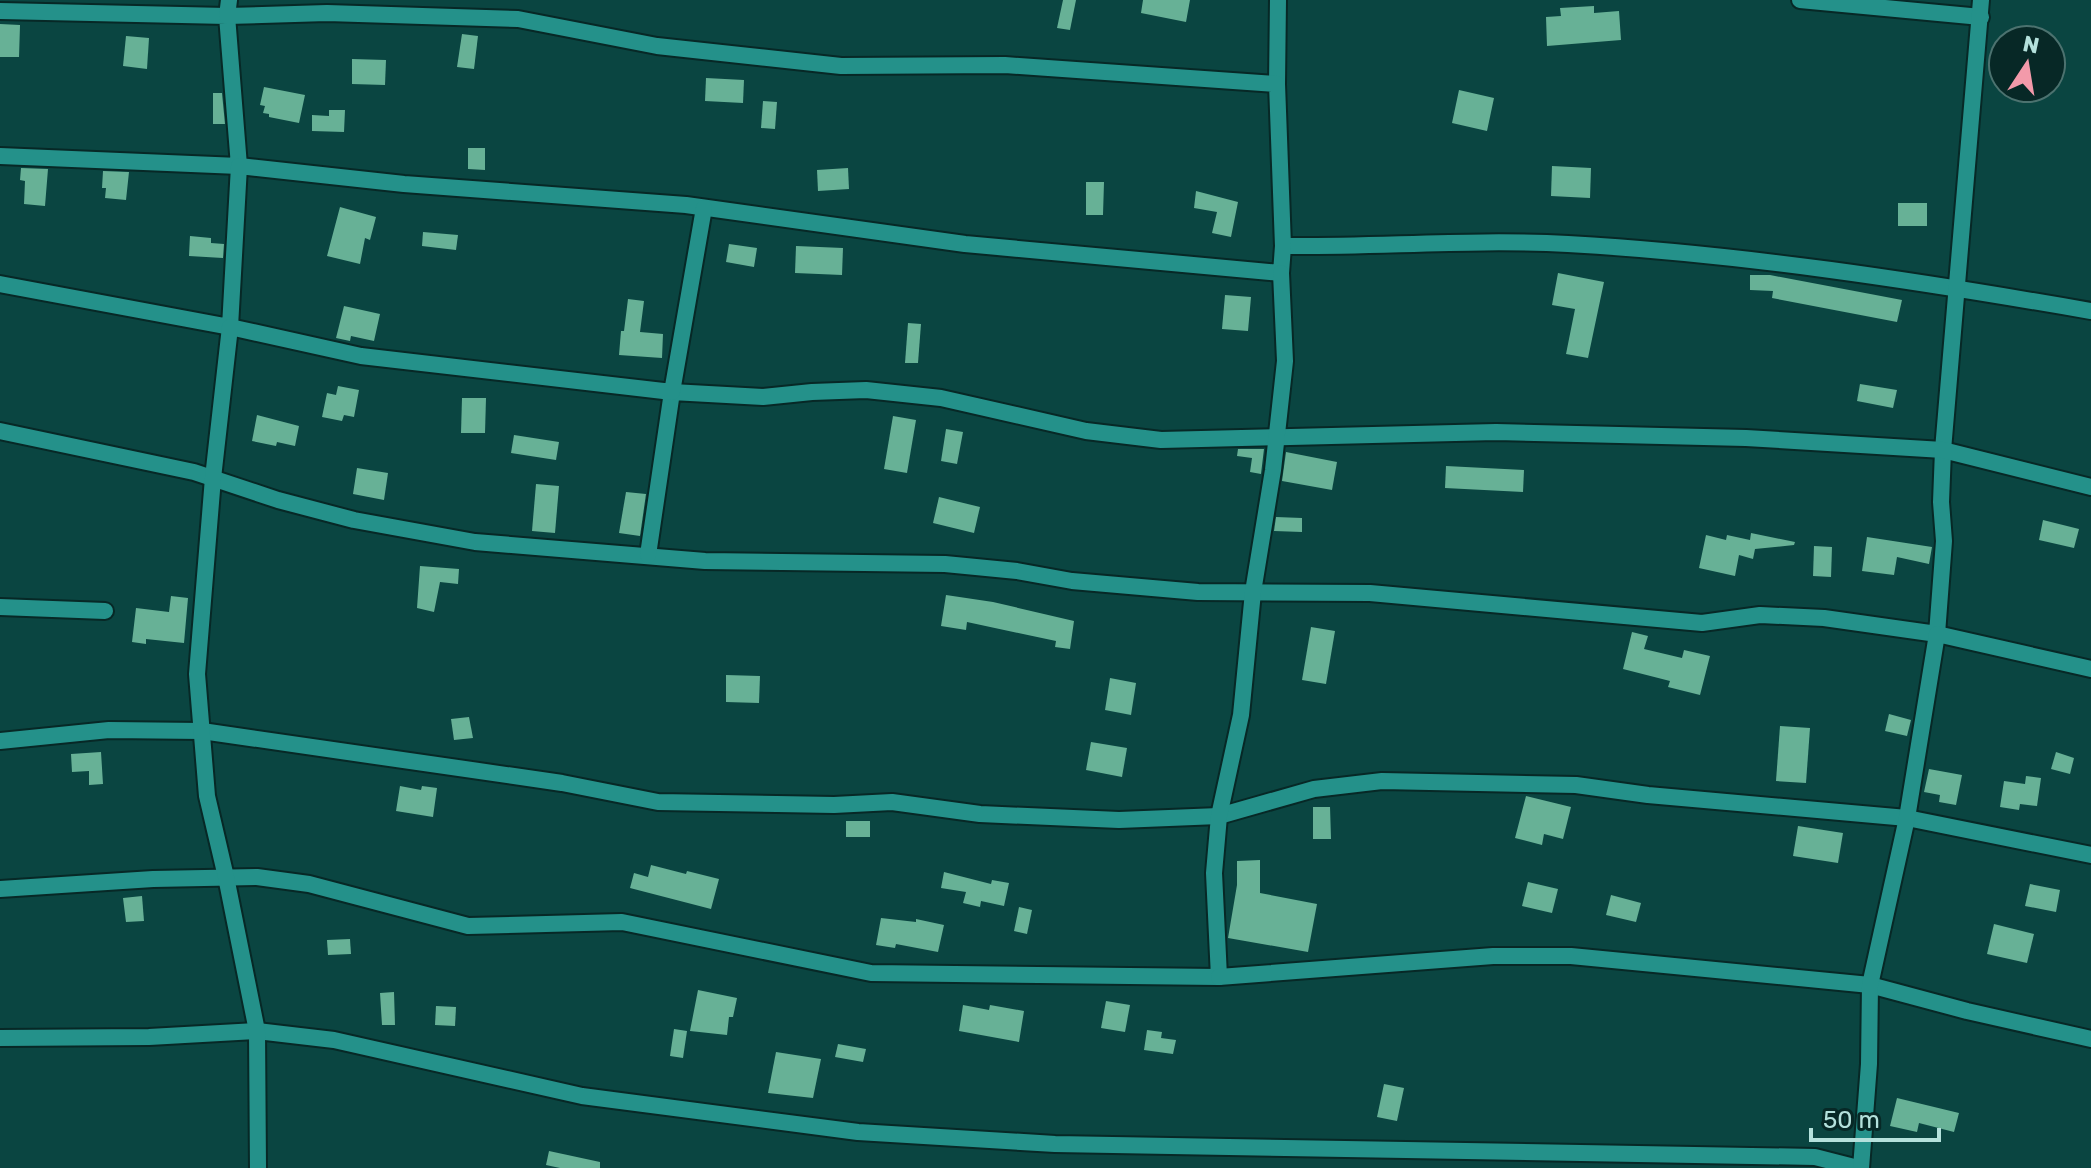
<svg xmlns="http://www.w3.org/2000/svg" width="2091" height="1168" font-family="Rubik,sans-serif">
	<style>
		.building { fill: #67b196 }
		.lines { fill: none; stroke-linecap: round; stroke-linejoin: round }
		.street-casing { stroke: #072826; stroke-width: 20 }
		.street { stroke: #24918a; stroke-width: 16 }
	</style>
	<rect width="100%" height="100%" fill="#0a4541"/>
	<!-- building -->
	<g class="building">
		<polygon points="1063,0 1076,0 1070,30 1057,28"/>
		<polygon points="1143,0 1190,0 1186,22 1141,13"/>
		<polygon points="1594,6 1594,13 1619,11 1621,40 1547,46 1546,17 1561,16 1560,8"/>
		<polygon points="0,24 20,25 19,57 0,57"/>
		<polygon points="462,34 478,36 474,69 457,67"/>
		<polygon points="126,36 149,38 147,69 123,66"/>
		<polygon points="352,59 386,60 385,85 352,84"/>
		<polygon points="706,78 744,80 743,103 705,101"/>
		<polygon points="264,87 305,95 299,123 269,117 269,114 263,113 265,106 260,105"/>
		<polygon points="1459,90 1494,98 1487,131 1452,123"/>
		<polygon points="213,93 222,93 225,124 213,124"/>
		<polygon points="763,101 777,102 775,129 761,128"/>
		<polygon points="329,110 345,110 344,132 312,131 312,115 329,116"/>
		<polygon points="468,148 485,148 485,170 468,169"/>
		<polygon points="1552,166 1591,168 1590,198 1551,196"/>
		<polygon points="21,168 48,169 45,206 24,204 25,181 20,180"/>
		<polygon points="848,168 849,189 818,191 817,170"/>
		<polygon points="103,171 129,172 126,200 105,198 106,188 102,188"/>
		<polygon points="1086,182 1104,182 1103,215 1086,215"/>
		<polygon points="1196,191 1238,202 1231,237 1212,233 1217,212 1194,208"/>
		<rect x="1898" y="203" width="29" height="23"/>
		<polygon points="340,207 376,217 370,240 365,238 360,264 327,256"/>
		<polygon points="423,232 458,235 456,250 422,246"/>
		<polygon points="190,236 211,238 211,243 224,244 223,258 189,256"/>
		<polygon points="729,244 757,248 754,267 726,262"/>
		<polygon points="796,246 843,248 842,275 795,273"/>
		<polygon points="1558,273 1604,282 1588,358 1566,354 1575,309 1552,305"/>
		<polygon points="1750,275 1770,275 1902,300 1897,322 1772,298 1773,291 1750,290"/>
		<polygon points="1225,295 1251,297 1248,331 1222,329"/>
		<polygon points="628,299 644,301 640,332 663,334 662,358 619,355 621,331 624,331"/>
		<polygon points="344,306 380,314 374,341 351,336 350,341 336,338"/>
		<polygon points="908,323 921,324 918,363 905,363"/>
		<polygon points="1860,384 1897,390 1893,408 1857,401"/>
		<polygon points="338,386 359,390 354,417 344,415 342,421 322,417 327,393 336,395"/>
		<polygon points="462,398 486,398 485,433 461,433"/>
		<polygon points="257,415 299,426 295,446 277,442 276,446 252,441"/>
		<polygon points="893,416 916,420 907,473 884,469"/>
		<polygon points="946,429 963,432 957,464 941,461"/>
		<polygon points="514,435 559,442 556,460 511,453"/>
		<polygon points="1238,449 1264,449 1261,474 1250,472 1252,458 1237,456"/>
		<polygon points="1286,452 1337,462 1332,490 1282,481"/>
		<polygon points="1446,466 1524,470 1523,492 1445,488"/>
		<polygon points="357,468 388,473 384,500 353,494"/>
		<polygon points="536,484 559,486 555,533 532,531"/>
		<polygon points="626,492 646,494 640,536 619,533"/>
		<polygon points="939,497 980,507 974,533 933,523"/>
		<polygon points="1276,517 1302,518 1302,532 1274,531"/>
		<polygon points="2043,520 2079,529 2074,548 2039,540"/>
		<polygon points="1751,533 1795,542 1794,545 1755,549 1753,559 1739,555 1735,576 1699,568 1706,535 1726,540 1727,535 1750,540"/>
		<polygon points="1867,537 1932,547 1929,564 1897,557 1894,575 1862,571"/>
		<polygon points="1814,546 1832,547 1831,577 1813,576"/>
		<polygon points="420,566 459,569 458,584 440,582 434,612 417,608"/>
		<polygon points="946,595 993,602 1074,621 1070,649 1055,647 1056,641 967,622 966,630 941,626"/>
		<polygon points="171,596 188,598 184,643 146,639 146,644 132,642 136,608 169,612"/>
		<polygon points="1311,627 1335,631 1326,684 1302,680"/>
		<polygon points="1632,632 1648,636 1644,649 1682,658 1684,650 1710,656 1700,695 1668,687 1670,681 1623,669"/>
		<polygon points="726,675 760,676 759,703 726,702"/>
		<polygon points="1110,678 1136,683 1131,715 1105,710"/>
		<polygon points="1889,714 1911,720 1907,736 1885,731"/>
		<polygon points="469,717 473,738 454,740 451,719"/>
		<polygon points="1780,726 1810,728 1806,783 1776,781"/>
		<polygon points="1091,742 1127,748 1122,777 1086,770"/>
		<polygon points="101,752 103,784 89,785 89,771 72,772 71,754"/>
		<polygon points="2056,752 2074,758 2070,774 2051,769"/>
		<polygon points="1929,769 1962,775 1956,805 1939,802 1940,795 1924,792"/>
		<polygon points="2026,776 2041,778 2037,806 2020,804 2019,810 2000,807 2004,781 2025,784"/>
		<polygon points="400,786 421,790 422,786 437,788 433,817 396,811"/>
		<polygon points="1526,796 1571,807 1563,839 1544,834 1542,845 1515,838"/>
		<polygon points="1313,807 1330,807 1331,839 1313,839"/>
		<rect x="846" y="821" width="24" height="16"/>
		<polygon points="1798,826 1843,833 1838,863 1793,856"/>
		<polygon points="1260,860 1260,893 1317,904 1308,952 1228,938 1237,885 1237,861"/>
		<polygon points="651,865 686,874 687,871 719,879 711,909 630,888 634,873 648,877"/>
		<polygon points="944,872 991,884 992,880 1009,883 1004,906 981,901 980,907 963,903 966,892 941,888"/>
		<polygon points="1528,882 1558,889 1552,913 1522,906"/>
		<polygon points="2030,884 2060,890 2056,912 2025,906"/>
		<polygon points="1611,895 1641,903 1636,922 1606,915"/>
		<polygon points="142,896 144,921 126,922 123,898"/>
		<polygon points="1019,907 1032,910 1027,934 1014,931"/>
		<polygon points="881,918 916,922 916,919 944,925 938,952 896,944 895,948 876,945"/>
		<polygon points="1994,924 2034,934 2027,963 1987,954"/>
		<polygon points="350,939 351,954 328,955 327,940"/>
		<polygon points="698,990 737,998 733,1017 729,1017 727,1035 690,1031"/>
		<polygon points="394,992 395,1025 382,1025 380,993"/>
		<polygon points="1106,1001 1130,1005 1125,1032 1101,1028"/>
		<polygon points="963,1005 989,1010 990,1005 1024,1011 1019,1042 959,1031"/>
		<polygon points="436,1006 456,1007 455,1026 435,1025"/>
		<polygon points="674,1029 687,1031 683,1058 670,1056"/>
		<polygon points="1147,1030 1162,1032 1161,1038 1176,1040 1173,1054 1144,1050"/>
		<polygon points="838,1044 866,1049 863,1062 835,1057"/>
		<polygon points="776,1052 821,1059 813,1098 768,1093"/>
		<polygon points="1384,1084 1404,1088 1397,1121 1377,1117"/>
		<polygon points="1897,1098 1959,1113 1954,1132 1919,1123 1917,1132 1890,1126"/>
		<polygon points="549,1151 600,1162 600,1168 560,1168 546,1165"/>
	</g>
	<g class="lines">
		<defs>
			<g id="street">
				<polyline points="1800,0 1981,17"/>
				<polyline points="0,11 227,16 239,166 0,156"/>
				<polyline points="1277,84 1278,0"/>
				<path d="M1283 246C1378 247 1474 239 1568 244 1744 254 1918 281 2091 311"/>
				<polyline points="0,284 230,327 239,166 404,184 686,205 965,244 1281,273 1283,246 1277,84 1005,65 841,66 657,46 518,19 327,13 227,16 229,0"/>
				<polyline points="0,431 194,472 278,500 354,520 475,542 705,561 945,564 1017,571 1072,581 1198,592 1370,593 1702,623 1760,615 1824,618 1937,634 1944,541 1941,502 1943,450 1981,0"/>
				<polyline points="648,555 672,392 763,397 812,392 866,390 941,398 1086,431 1161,440 1496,432 1746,438 1943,450 2091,487"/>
				<polyline points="0,607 105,611"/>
				<polyline points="0,741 109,730 202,731 562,783 658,802 834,805 892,802 980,814 1119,820 1219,816 1314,789 1382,781 1576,785 1648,795 1907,818 2091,855"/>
				<polyline points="0,889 153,879 257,877 309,884 468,926 622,922 871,973 1219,977 1214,873 1219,816 1241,715 1253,592 1273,470 1285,361 1281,273"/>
				<polyline points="1219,977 1493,956 1571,956 1870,985 1967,1011 2091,1039"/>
				<polyline points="0,1038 149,1037 257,1031 334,1040 582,1096 858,1132 1055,1144 1815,1157 1858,1168"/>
				<polyline points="258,1168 257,1031 226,877 207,796 197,674 213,478 230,327 361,356 672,392 704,208"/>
				<polyline points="1861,1168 1869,1064 1870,985 1907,818 1937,634 2091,669"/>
			</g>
		</defs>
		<!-- street casing -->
		<use href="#street" class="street-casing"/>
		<!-- street -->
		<use href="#street" class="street"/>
	</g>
	<!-- north arrow -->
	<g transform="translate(2027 64) rotate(12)"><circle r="38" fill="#072826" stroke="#4c726f" stroke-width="2"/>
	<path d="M0-6L14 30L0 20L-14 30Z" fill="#f39aaa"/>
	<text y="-12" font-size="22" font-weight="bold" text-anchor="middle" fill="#b4e1dc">N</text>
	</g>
	<!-- scale -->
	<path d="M1811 1128v12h128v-12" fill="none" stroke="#b4e1dc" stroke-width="4"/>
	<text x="1823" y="1128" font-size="24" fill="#b4e1dc" stroke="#072826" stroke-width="6" paint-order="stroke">50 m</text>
</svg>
